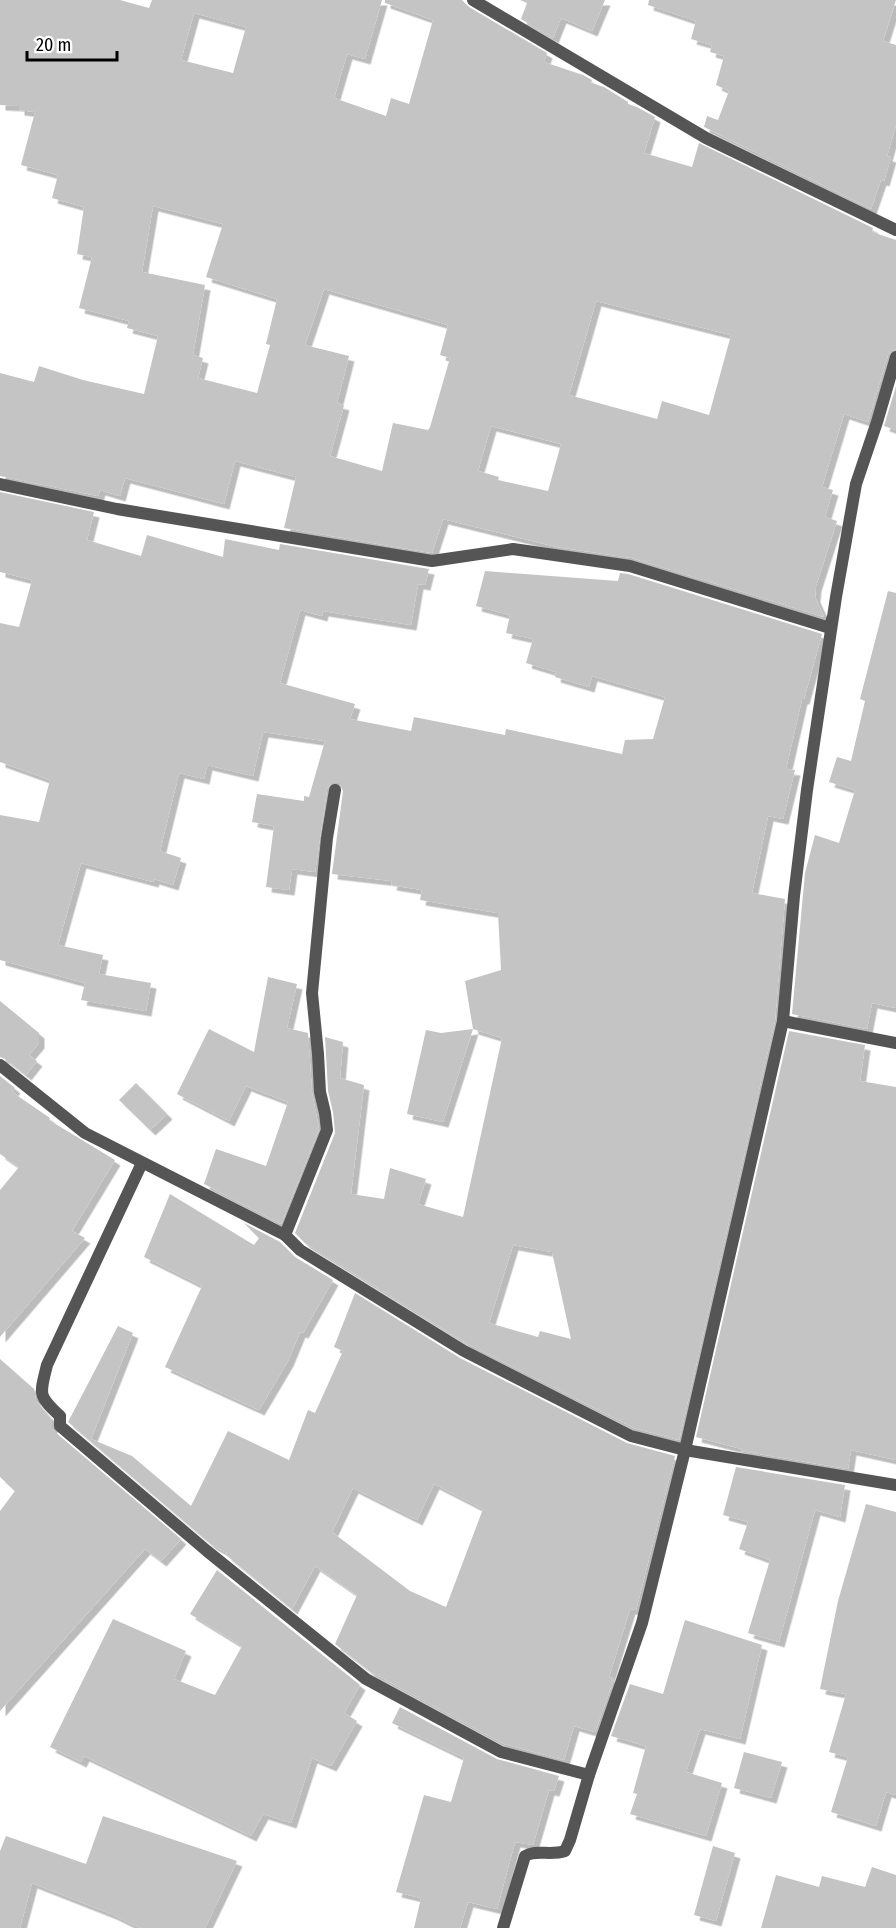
<svg xmlns="http://www.w3.org/2000/svg" width="896" height="1928" font-family="'Fira Sans Condensed',sans-serif">
	<style>
		.building { fill: #c4c4c4; fill-rule: evenodd; filter: url(#shadow) }
		.lines { fill: none; stroke-linecap: round; stroke-linejoin: round }
		.street { stroke: #555; stroke-width: 12 }
	</style>
	<defs>
		<filter id="shadow"><feDropShadow dx="5.5" dy="5.5" stdDeviation="0" flood-color="#0004"/></filter>
	</defs>
	<rect width="100%" height="100%" fill="#fff"/>
	<!-- building -->
	<g class="building">
		<path d="M0 0H120L149 8 152 0H382L365 59 347 54 334 98 386 116 391 98 409 104 433 20 385 3V0H462L469 7 547 53 544 62 583 75 592 80 591 83 604 87 628 102V104L637 107 655 117 644 153 692 167 699 143 873 228 872 232 896 240V349L891 351 888 355 868 422 844 414 822 487 833 490 825 517 837 521 816 586 815 597 824 617 632 558 557 547 443 519 432 553 284 528 296 477 235 461 224 504 125 478 120 496 100 490 98 496 0 476V373L34 382 39 366 83 380 144 394 158 336 127 328 129 321 79 308 92 257 77 254 84 207 52 198 58 175 21 165 35 112 19 110V106L0 105ZM194 13 246 27 233 73 181 60ZM153 206 223 224 206 277 277 299 266 344 270 345 257 393 198 378 203 358 193 355 205 285 142 272ZM324 289 448 325 440 355 450 358 430 427 428 430 393 423 382 471 330 456 344 405 337 403 349 356 305 345ZM596 301 731 335 709 415 662 401 657 419 569 395ZM491 426 561 444 548 491 498 480 499 477 478 471Z"/>
		<polygon points="520,0 605,0 592,31 561,18 553,38 521,19 527,3"/>
		<polygon points="649,0 896,0 883,41 896,45 896,125 887,156 891,157 884,181 881,180 871,209 704,127 707,116 718,120 729,91 716,85 724,56 710,52 712,45 691,39 696,21 648,5"/>
		<polygon points="896,386 896,430 884,426"/>
		<path d="M0 492 94 512 87 540 141 556 147 535 223 557 225 539 279 550 280 544 429 569 425 585 418 584 411 625 323 611 322 616 300 610 280 683 355 704 350 719 411 731 414 717 505 735 506 729 622 754 625 740 653 739 665 697 592 676 589 687 555 677 556 672 526 663 533 639 506 633 510 615 476 606 485 571 618 581 620 573 628 574 822 634 804 699H802L786 769 795 770 783 819 768 816 752 893 785 899 775 1020 679 1440 634 1428 468 1344 305 1243 295 1233 335 1133 333 1112 328 1091 325 1037 343 1042 340 1078 364 1085 351 1194 384 1199 390 1168 426 1179 418 1204 463 1217 502 1038 473 1029 443 1122 407 1114 426 1030 441 1033 473 1029 465 981 501 970 498 913 420 900 422 890 391 885 392 881 332 874 343 791 340 783H332L327 789 315 872 292 869 289 890 266 887 274 826 252 822 257 794 304 801V796L309 797 325 741 263 732 253 776 207 765 204 779 179 773 160 851 181 858 173 885 154 879 153 882 81 863 58 945 103 955 99 974 151 983 146 1011 81 1000 85 983 0 960V815L39 822 50 780 0 762V623L19 627 32 580 0 572ZM513 1245 552 1252 571 1339 540 1331 538 1337 489 1323Z"/>
		<polygon points="888,591 896,593 896,1008 872,1003 867,1029 792,1014 805,873 815,835 839,843 855,790 829,782 837,757 851,761 865,701 860,699"/>
		<polygon points="268,977 297,984 287,1028 308,1033 312,1093 319,1129 281,1224 204,1184 216,1149 266,1166 288,1102 246,1086 229,1121 177,1094 209,1029 254,1052"/>
		<polygon points="0,1001 39,1033 39,1043 29,1055 37,1061 26,1075 5,1059 0,1057"/>
		<polygon points="789,1031 865,1045 860,1081 896,1087 896,1460 851,1450 848,1469 741,1451 742,1449 696,1437"/>
		<polygon points="0,1076 15,1088 12,1092 50,1118 49,1120 115,1160 72,1231 85,1238 0,1337 0,1190 19,1167 0,1154"/>
		<polygon points="136,1083 167,1114 150,1130 119,1100"/>
		<polygon points="170,1194 254,1245 259,1238 244,1223 280,1242 295,1257 333,1280 303,1333 300,1332 288,1361 259,1410 165,1367 202,1286 144,1257"/>
		<path d="M355 1293 460 1358 627 1443 675 1456 636 1610 630 1609 609 1677 614 1679 595 1732 574 1726 564 1760 504 1744 371 1672 335 1644 357 1595 315 1566 292 1609 226 1555 227 1553 212 1545 68 1422 118 1326 133 1333 91 1439 132 1456 191 1506 228 1431 289 1460 308 1410 315 1413 343 1351 334 1347ZM434 1484 483 1509 446 1607 410 1591 332 1532 353 1488 417 1520Z"/>
		<polygon points="0,1359 34,1389 36,1401 52,1420 52,1429 55,1432 181,1539 161,1561 145,1549 0,1711 0,1511 15,1491 0,1477"/>
		<polygon points="736,1467 845,1485 840,1517 815,1510 779,1642 748,1633 770,1560 739,1549 748,1522 723,1515"/>
		<polygon points="866,1504 896,1512 896,1795 886,1792 876,1826 831,1812 848,1757 829,1752 846,1694 820,1689 838,1601"/>
		<polygon points="217,1570 360,1685 344,1713 357,1721 331,1766 312,1758 291,1823 263,1814 251,1836 84,1756 81,1762 50,1747 113,1619 186,1651 174,1679 215,1695 242,1646 190,1614"/>
		<polygon points="685,1620 762,1645 740,1739 700,1729 686,1772 722,1783 706,1836 630,1814 637,1794 633,1793 646,1746 611,1736 630,1684 663,1694"/>
		<polygon points="400,1707 497,1759 559,1776 554,1791 549,1790 533,1845 515,1842 497,1909 468,1902 460,1928 414,1928 421,1898 396,1892 424,1795 451,1802 464,1758 392,1723"/>
		<polygon points="744,1752 782,1762 771,1798 734,1788"/>
		<polygon points="103,1816 237,1861 205,1928 140,1928 111,1914 32,1883 20,1928 0,1928 0,1851 6,1836 86,1864"/>
		<polygon points="713,1846 735,1853 716,1921 694,1915"/>
		<polygon points="872,1867 896,1875 896,1928 761,1928 776,1875 819,1887 822,1876 865,1887"/>
	</g>
	<g class="lines">
		<!-- street -->
		<g class="street">
			<polyline points="473,0 706,138 896,230"/>
			<polyline points="0,484 117,509 432,561 513,549 630,566 830,628 832,619"/>
			<polyline points="783,1021 896,1043"/>
			<polyline points="0,1065 85,1133 285,1235 300,1250 464,1351 631,1436 685,1450 896,1485"/>
			<path d="M142 1163 47 1365C40 1394 37 1395 60 1416V1426L207 1551 366 1679 501 1752 589 1775"/>
			<polyline points="285,1235 327,1130 325,1113 320,1092 318,1054 312,993 327,838 335,790"/>
			<path d="M503 1928 525 1856C536 1849 550 1856 565 1851L570 1840 589 1775 642 1623 685 1450 783 1021 794 896 807 790 836 597 856 484 877 422 896 357"/>
		</g>
	</g>
	<!-- scale -->
	<path d="M27 51v9h90v-9" fill="none" stroke="#000000" stroke-width="3"/>
	<text x="36" y="51" font-size="18" fill="#000000" stroke="#ffffff" stroke-width="4.5" paint-order="stroke">20 m</text>
</svg>
